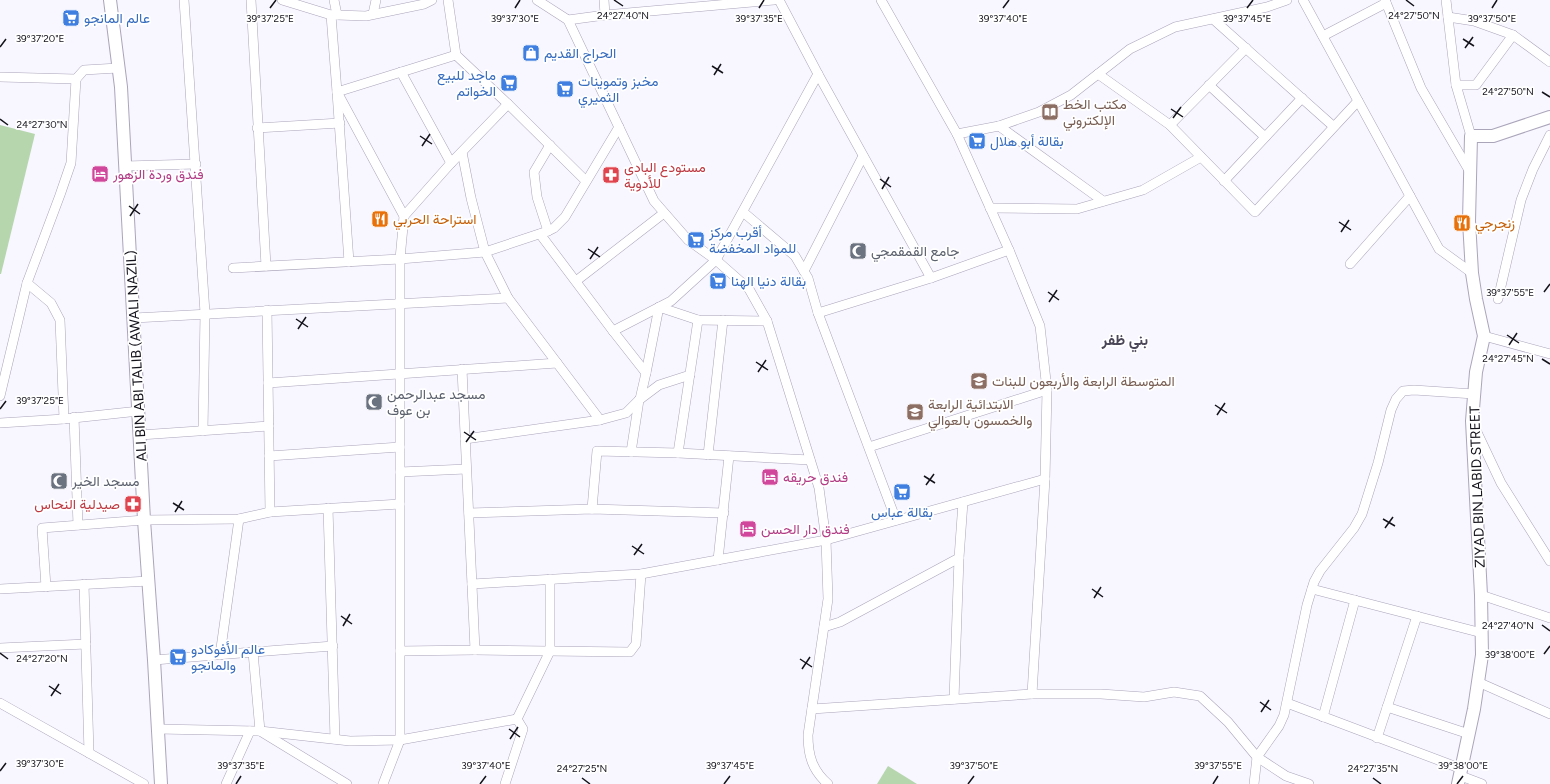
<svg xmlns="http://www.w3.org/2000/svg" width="1550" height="784" font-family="Figtree,Vazirmatn,sans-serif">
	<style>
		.green { fill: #b6d6ae }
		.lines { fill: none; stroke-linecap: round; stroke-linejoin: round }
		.street-casing { stroke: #aba5ba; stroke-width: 10 }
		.secondary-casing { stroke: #aba5ba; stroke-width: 14 }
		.street { stroke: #fff; stroke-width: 9 }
		.secondary { stroke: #fff; stroke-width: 12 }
		.ticks { fill: none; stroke: #14121a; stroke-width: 1.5 }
		.labels { text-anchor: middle; stroke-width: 3.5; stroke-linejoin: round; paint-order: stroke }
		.shop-label { font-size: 14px; fill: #366cbe; stroke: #fff; text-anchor: start }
		.education-label { font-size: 14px; fill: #785e54; stroke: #fff; text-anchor: start }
		.health-label { font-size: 14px; fill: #be3a42; stroke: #fff; text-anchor: start }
		.hotel-label { font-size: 14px; fill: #b23c85; stroke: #fff; text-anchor: start }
		.food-label { font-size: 14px; fill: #c56008; stroke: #fff; text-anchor: start }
		.worship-label { font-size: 14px; fill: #5b616d; stroke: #fff; text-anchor: start }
		.street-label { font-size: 14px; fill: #14121a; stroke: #fff }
		.neighbourhood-label { font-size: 15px; font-weight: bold; fill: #4b4658; stroke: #fff }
		.ticks-label { font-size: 10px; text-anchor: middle; fill: #14121a; stroke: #fff; stroke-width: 3.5; stroke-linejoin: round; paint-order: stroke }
	</style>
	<rect width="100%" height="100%" fill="#f8f6ff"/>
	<!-- green -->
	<g class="green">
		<polygon points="0,125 35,134 1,274 0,274"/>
		<polygon points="888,766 917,784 877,784"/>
	</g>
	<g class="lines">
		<defs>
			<g id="street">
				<polyline points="184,0 205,313 203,431"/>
				<polyline points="251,0 266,266"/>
				<polyline points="282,0 331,15 337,15 366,16 424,4 432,0"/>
				<polyline points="334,0 337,15"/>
				<polyline points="448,0 456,55 508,104 586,181"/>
				<polyline points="537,0 568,20 605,15 774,0"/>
				<polyline points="604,0 605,15"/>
				<polyline points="779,0 818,74 931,278"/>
				<polyline points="881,0 957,134 1009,250 1040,326 1047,390 1045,479 1032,694"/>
				<polyline points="1303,0 1439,249 1472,273"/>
				<polyline points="1385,0 1421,88 1470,172"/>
				<polyline points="1446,0 1456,85 1471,136"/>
				<polyline points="373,14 376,0"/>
				<polyline points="331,15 337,92 404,216 400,259 400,740 383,784"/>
				<polyline points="1448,17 1474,21 1513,35 1550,62"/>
				<polyline points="1213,19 1333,126"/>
				<path d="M568 20 654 201 688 240 716 260 749 289 767 321 819 488 826 540 828 599 808 735C808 755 812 770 828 784"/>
				<polyline points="1323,36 1386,3"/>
				<polyline points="401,72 451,163"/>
				<polyline points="1098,74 1170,125 1255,212 1358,101"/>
				<polyline points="0,77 76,79 84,70 118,68"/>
				<polyline points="1209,85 1265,137"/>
				<polyline points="1456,85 1476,85 1513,35"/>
				<polyline points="1170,125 1246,48"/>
				<polyline points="999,126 1103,201"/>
				<polyline points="257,128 340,123"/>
				<polyline points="957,134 999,126 1039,112 1071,95 1130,49 1175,27 1267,7 1287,0"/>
				<polyline points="462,152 471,198 485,252 508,298 600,420"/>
				<polyline points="125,166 196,164"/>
				<polyline points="1224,181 1302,98"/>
				<polyline points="990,208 1077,209 1143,190 1201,157"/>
				<polyline points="743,212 795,256 808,278 818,313 896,520"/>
				<polyline points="404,216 451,163 508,104"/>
				<polyline points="548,231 537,197 534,172 550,145"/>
				<polyline points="349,262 337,92 456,55"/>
				<polyline points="1350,264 1410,196"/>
				<polyline points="233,268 400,259 485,252 548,231 554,228 565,217 619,127"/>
				<polyline points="804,271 863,156"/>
				<polyline points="576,281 664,213"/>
				<polyline points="27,283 51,303 60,320 64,419"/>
				<polyline points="1498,299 1521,200 1533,169 1550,135"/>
				<polyline points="267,310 270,512"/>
				<polyline points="818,313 931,278 1009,250"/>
				<polyline points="134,318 508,298"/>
				<polyline points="613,331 671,301 716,260 818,74"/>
				<polyline points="1484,336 1550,354"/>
				<polyline points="646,373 659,307 698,320 767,321"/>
				<polyline points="268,383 557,363"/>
				<polyline points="0,396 27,283 60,195 71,163 76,79"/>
				<polyline points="74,417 78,525"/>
				<polyline points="0,423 64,419 139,411"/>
				<polyline points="1474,426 1501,483 1550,561"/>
				<polyline points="140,435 269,426"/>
				<polyline points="465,439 600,420 626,413 640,399 646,373 613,331 540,234"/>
				<polyline points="869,447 1047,390"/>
				<polyline points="631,452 639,400 659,385 690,375"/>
				<polyline points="678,453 698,320"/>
				<polyline points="708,455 723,320"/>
				<polyline points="269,456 400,447"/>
				<polyline points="400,472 466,469"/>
				<polyline points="328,508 335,739"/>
				<polyline points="592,509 597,451 678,453 810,460"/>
				<polyline points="469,513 592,509 724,513"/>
				<polyline points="718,560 729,456"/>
				<polyline points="84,584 89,753"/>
				<polyline points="472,584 641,574 826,540 1045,479"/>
				<polyline points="46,587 42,528 144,520 239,519 270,512 400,504"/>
				<polyline points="0,589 149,581"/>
				<polyline points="1312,589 1482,633"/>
				<polyline points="1481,595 1550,618"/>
				<polyline points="824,627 840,622 959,558 963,502"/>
				<polyline points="0,648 86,644"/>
				<polyline points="475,650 630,652 636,644 641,574"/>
				<polyline points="400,651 475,650 462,369"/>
				<polyline points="253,652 333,646"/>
				<polyline points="220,655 239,519"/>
				<polyline points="154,660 253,652 260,731 350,741 400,740 517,719 523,729 505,784"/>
				<polyline points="1478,682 1550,714"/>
				<polyline points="954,699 959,558"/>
				<polyline points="0,703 144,784"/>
				<polyline points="1287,703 1462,769"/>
				<polyline points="1387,707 1469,734"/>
				<polyline points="812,709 1032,694 1101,694 1144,697 1174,692 1200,696 1228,722 1257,757 1286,776 1309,784"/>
				<polyline points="1323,717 1355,600"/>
				<polyline points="517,719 550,651 550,579"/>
				<polyline points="158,729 260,731 347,784"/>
				<polyline points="1377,738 1417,616"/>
				<polyline points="1461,776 1482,784"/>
				<polyline points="226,784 250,731"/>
				<polyline points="1254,784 1257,757 1279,726 1284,715 1307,605 1314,582 1320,571 1354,528 1362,514 1378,463 1391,410 1396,399 1403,391 1414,390 1474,394"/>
			</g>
			<g id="secondary">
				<polyline points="110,0 121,87 144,520 154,660 161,784"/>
				<polyline points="1458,784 1474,709 1482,655 1481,595 1472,421 1476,372 1484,336 1476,299 1472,273 1469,221 1471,136 1493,136 1550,117"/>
			</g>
		</defs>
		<!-- street casing -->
		<use href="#street" class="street-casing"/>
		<!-- secondary casing -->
		<use href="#secondary" class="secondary-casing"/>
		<!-- street -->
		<use href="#street" class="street"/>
		<!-- secondary -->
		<use href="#secondary" class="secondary"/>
	</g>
	<!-- ticks -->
	<path class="ticks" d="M614 0 623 6M1406 0 1414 6M270 8 276 0M515 8 520 0M759 8 764 0M1003 8 1009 0M1247 8 1253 0M1492 8 1497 0M1463 39 1474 46M0 47 6 39M1465 48 1473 37M712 66 723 73M714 75 721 64M1542 92 1550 97M1171 109 1183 117M1173 118 1181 107M0 119 8 125M420 136 432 144M422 146 430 134M880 179 891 187M882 189 889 177M129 206 140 214M130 216 138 204M1339 222 1351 230M1341 232 1349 220M588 249 600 257M590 259 598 247M1048 292 1059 300M1544 292 1550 284M1049 302 1057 290M296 319 308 327M298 329 306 317M1507 335 1519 343M1509 345 1517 333M1542 359 1550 364M756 362 768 370M758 372 766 360M1215 405 1227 413M0 409 6 401M1217 415 1225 403M464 432 476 440M466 442 474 431M924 476 935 483M926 485 934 474M173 503 184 510M175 512 182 501M1383 519 1395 526M1385 528 1393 517M632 546 644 554M634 555 642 544M1092 589 1103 597M1094 598 1101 587M341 616 352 624M1542 625 1550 631M343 626 350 614M0 653 8 659M1544 654 1550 646M800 659 812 667M802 669 810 657M49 686 61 694M51 696 59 684M1260 702 1271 710M1261 712 1269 700M509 729 520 737M510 739 518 727M0 771 6 763M582 778 590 784M1373 778 1381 784M236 784 241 776M480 784 486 776M724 784 730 776M968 784 974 776M1213 784 1218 776M1457 784 1463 776"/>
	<!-- icons -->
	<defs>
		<symbol id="supermarket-square" viewBox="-11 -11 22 22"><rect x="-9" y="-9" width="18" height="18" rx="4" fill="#3f7fe0" stroke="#fff"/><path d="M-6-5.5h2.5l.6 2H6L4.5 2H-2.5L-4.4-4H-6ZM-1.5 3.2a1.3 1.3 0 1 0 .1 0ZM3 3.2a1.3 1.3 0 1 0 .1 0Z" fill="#fff"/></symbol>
		<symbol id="shop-square" viewBox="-11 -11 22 22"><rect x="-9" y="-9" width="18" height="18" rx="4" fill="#3f7fe0" stroke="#fff"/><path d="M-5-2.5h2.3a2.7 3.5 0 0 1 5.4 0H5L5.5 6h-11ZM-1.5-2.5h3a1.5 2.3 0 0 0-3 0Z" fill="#fff"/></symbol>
		<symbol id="library-square" viewBox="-11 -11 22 22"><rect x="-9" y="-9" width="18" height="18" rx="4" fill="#8d6e63" stroke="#fff"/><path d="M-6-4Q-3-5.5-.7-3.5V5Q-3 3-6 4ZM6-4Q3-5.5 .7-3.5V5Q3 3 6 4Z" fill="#fff"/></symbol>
		<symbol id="hotel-square" viewBox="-11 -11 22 22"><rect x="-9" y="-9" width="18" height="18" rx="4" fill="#d1479c" stroke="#fff"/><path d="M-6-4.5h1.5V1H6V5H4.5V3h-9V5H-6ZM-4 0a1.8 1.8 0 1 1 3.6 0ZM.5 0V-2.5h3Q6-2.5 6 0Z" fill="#fff"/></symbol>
		<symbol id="pharmacy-square" viewBox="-11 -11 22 22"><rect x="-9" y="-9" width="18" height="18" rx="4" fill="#e0444e" stroke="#fff"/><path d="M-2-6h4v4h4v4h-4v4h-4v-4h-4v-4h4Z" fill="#fff"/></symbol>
		<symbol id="restaurant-square" viewBox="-11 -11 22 22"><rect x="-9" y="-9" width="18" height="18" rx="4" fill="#e8710a" stroke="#fff"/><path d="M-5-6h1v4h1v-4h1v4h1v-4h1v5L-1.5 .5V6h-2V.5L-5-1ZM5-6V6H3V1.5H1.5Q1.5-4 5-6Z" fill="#fff"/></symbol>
		<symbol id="mosque-square" viewBox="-11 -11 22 22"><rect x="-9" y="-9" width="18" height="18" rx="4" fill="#6b7280" stroke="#fff"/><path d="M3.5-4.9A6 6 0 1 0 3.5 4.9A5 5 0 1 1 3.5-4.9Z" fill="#fff"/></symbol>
		<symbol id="school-square" viewBox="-11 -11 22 22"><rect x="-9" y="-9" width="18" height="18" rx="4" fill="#8d6e63" stroke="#fff"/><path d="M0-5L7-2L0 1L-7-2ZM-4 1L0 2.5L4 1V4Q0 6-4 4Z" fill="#fff"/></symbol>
	</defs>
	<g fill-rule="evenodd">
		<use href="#supermarket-square" x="61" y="8" width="20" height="20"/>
		<use href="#shop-square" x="521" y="43" width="20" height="20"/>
		<use href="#supermarket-square" x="499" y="73" width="20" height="20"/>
		<use href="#supermarket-square" x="555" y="79" width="20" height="20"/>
		<use href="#library-square" x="1040" y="102" width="20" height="20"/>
		<use href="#supermarket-square" x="967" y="131" width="20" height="20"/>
		<use href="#hotel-square" x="90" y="164" width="20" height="20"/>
		<use href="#pharmacy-square" x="601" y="165" width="20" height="20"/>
		<use href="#restaurant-square" x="370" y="209" width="20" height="20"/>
		<use href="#restaurant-square" x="1452" y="213" width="20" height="20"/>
		<use href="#supermarket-square" x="686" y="230" width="20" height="20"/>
		<use href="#mosque-square" x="848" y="241" width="20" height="20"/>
		<use href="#supermarket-square" x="708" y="271" width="20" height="20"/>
		<use href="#school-square" x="969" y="371" width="20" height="20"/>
		<use href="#mosque-square" x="364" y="392" width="20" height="20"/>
		<use href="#school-square" x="905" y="402" width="20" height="20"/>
		<use href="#hotel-square" x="760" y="467" width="20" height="20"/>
		<use href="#mosque-square" x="49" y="471" width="20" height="20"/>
		<use href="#supermarket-square" x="892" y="482" width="20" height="20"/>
		<use href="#pharmacy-square" x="123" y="494" width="20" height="20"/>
		<use href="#hotel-square" x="738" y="519" width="20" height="20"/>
		<use href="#supermarket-square" x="168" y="647" width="20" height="20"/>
	</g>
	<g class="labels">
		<!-- shop labels -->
		<g class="shop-label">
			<text x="84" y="23">عالم المانجو</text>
			<text x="544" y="58">الحراج القديم</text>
			<text x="496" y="80" text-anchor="end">ماجد للبيع<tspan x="496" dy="16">الخواتم</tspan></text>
			<text x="578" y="86">مخبز وتموينات<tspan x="578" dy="16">الثميري</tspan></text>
			<text x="990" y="146">بقالة أبو هلال</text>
			<text x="709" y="237">أقرب مركز<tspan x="709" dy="16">للمواد المخفضة</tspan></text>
			<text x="731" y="286">بقالة دنيا الهنا</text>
			<text x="902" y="517" text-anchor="middle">بقالة عباس</text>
			<text x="191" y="654">عالم الأفوكادو<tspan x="191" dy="16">والمانجو</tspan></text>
		</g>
		<!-- education labels -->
		<g class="education-label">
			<text x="1063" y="109">مكتب الخط<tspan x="1063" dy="16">الإلكتروني</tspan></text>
			<text x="992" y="386">المتوسطة الرابعة والأربعون للبنات</text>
			<text x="928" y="409">الابتدائية الرابعة<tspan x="928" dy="16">والخمسون بالعوالي</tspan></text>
		</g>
		<!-- health labels -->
		<g class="health-label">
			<text x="624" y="172">مستودع البادى<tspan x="624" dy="16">للأدوية</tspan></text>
			<text x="120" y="509" text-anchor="end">صيدلية النحاس</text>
		</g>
		<!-- hotel labels -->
		<g class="hotel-label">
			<text x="113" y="179">فندق وردة الزهور</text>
			<text x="783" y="482">فندق حريقه</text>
			<text x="761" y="534">فندق دار الحسن</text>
		</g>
		<!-- food labels -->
		<g class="food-label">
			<text x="393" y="224">استراحة الحربي</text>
			<text x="1475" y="228">زنجرجي</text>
		</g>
		<!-- worship labels -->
		<g class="worship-label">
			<text x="871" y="256">جامع القمقمجي</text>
			<text x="387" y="399">مسجد عبدالرحمن<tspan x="387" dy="16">بن عوف</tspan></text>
			<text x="72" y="486">مسجد الخير</text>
		</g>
		<!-- street labels -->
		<g class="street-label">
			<text transform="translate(136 356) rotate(-93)" y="5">ALI BIN ABI TALIB (AWALI NAZIL)</text>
			<text transform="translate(1477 487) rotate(-92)" y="5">ZIYAD BIN LABID STREET</text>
		</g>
		<!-- neighbourhood labels -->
		<g class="neighbourhood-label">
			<text x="1125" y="345">بني ظفر</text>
		</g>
	</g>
	<g class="ticks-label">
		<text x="623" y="19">24°27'40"N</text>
		<text x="1414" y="19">24°27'50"N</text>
		<text x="270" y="22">39°37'25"E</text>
		<text x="515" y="22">39°37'30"E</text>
		<text x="759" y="22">39°37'35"E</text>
		<text x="1003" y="22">39°37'40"E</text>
		<text x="1492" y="22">39°37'50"E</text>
		<text x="1247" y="22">39°37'45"E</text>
		<text x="40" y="42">39°37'20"E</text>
		<text x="1508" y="95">24°27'50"N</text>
		<text x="42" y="128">24°27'30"N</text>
		<text x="1510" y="296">39°37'55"E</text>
		<text x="1508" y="362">24°27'45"N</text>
		<text x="40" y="404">39°37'25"E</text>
		<text x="1508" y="629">24°27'40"N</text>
		<text x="1510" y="658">39°38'00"E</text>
		<text x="42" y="662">24°27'20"N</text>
		<text x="40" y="767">39°37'30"E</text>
		<text x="241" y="769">39°37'35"E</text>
		<text x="486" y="769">39°37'40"E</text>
		<text x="730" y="769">39°37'45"E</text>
		<text x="974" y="769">39°37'50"E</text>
		<text x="1218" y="769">39°37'55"E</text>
		<text x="1463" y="769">39°38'00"E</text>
		<text x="582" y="772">24°27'25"N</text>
		<text x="1373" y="772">24°27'35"N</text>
	</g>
</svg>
